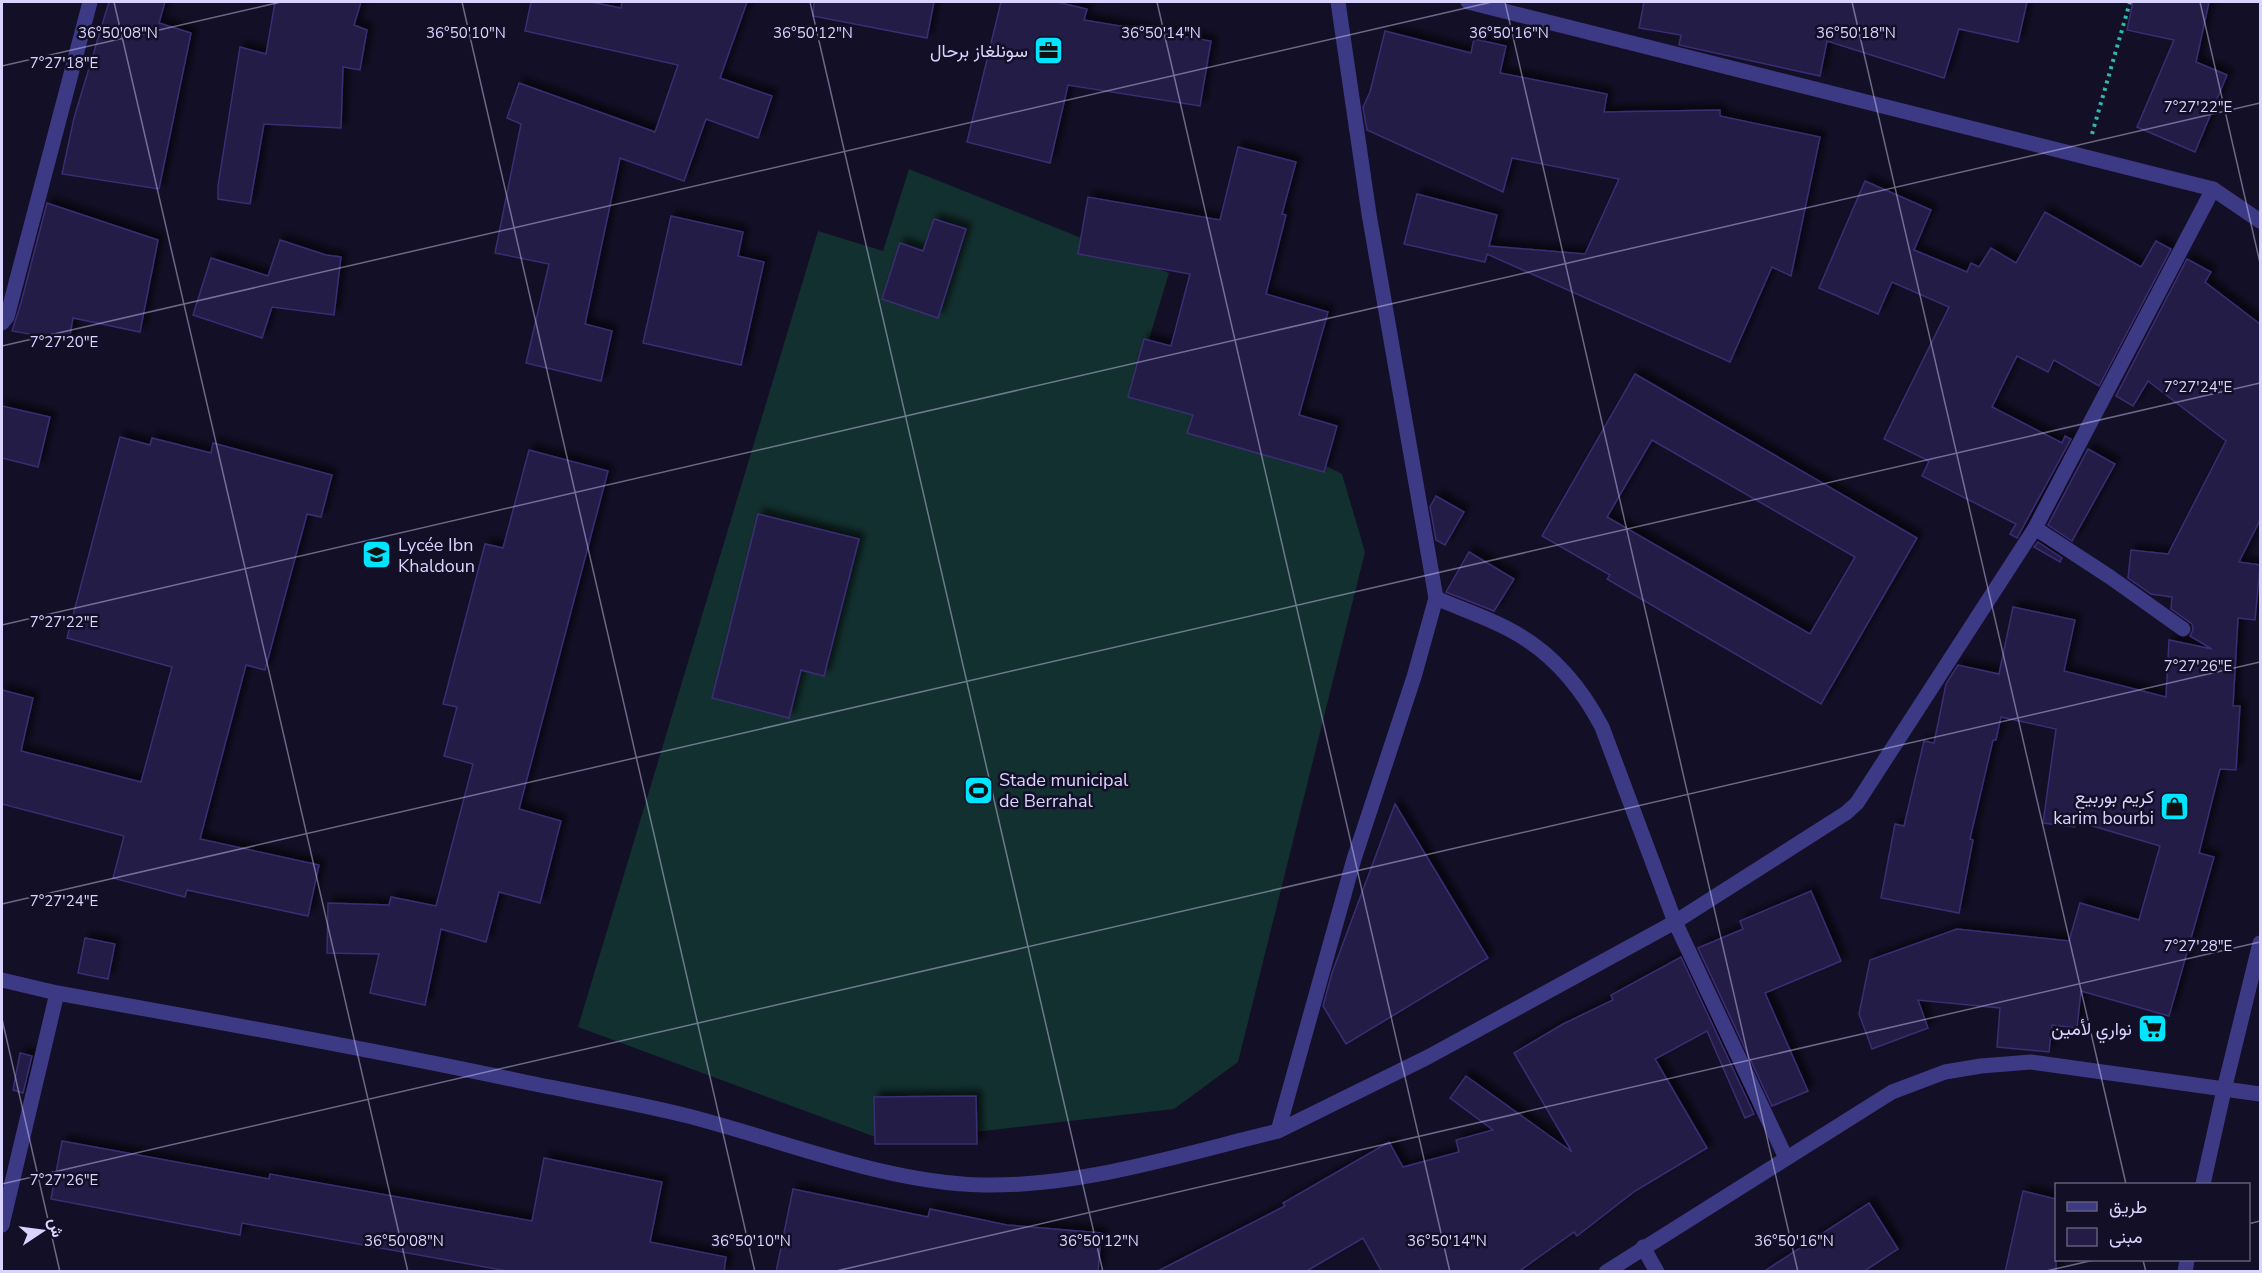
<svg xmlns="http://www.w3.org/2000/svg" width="2262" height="1273" font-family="'Nunito Sans',Vazirmatn,sans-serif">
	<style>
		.grass { fill: #12302f }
		.building { fill: #241b47; stroke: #3b2d73; stroke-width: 1.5; fill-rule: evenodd; filter: url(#shadow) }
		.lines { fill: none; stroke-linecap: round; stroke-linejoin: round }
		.path { stroke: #2fb8b0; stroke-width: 4; stroke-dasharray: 3 4.5; stroke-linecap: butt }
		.minor { stroke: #3d3a85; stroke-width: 15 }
		.ticks { fill: none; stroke: #d9d4ff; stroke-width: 1.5; stroke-opacity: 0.45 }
		.labels { text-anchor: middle; stroke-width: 5; stroke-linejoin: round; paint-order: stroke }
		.poi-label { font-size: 18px; fill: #d9d4ff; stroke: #130f26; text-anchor: end }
		.ticks-label { font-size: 15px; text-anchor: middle; fill: #d9d4ff; stroke: #130f26; stroke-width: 5; stroke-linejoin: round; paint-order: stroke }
	</style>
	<defs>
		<filter id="shadow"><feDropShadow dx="5.5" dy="-5.5" stdDeviation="3" flood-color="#0009"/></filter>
	</defs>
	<rect width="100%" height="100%" fill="#130f26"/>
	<!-- grass -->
	<polygon class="grass" points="909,169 1169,273 1140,369 1342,474 1365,552 1238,1062 1174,1109 889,1142 578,1027 818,231 883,251"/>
	<!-- building -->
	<g class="building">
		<polygon points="109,2 165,2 159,23 191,33 159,189 62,174 74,118"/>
		<polygon points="275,2 361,2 354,25 367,30 360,70 343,67 341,128 264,124 250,204 218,199 218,186 240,47 266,54"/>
		<polygon points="531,2 591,2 621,8 622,2 747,2 720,78 772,96 758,138 706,119 684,181 620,158 585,324 612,331 601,381 526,363 549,264 495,253 521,124 507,118 519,83 655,132 678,65 525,31"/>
		<polygon points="814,2 934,2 927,38 813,16"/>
		<polygon points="1001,2 1056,2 1087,9 1084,20 1211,41 1200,106 1068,85 1050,163 967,142"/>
		<polygon points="1644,2 2027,2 2018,42 1959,29 1944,78 1827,41 1820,76 1679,45 1681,35 1639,28"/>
		<polygon points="2133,2 2209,2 2196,62 2227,75 2195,152 2137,127 2174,40 2127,30"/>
		<polygon points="1385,31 1471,53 1474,39 1506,46 1500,73 1607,94 1604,112 1720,110 1720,116 1820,137 1791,276 1772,267 1730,362 1487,254 1485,262 1404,244 1417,194 1497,215 1489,246 1585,254 1619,179 1512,158 1503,192 1367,130 1363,107 1370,92"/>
		<polygon points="1238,147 1296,162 1282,214 1286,215 1266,294 1328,312 1299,415 1337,426 1324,472 1187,433 1193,415 1128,397 1144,339 1171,346 1190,274 1078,254 1088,197 1220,220"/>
		<polygon points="1865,181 1931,210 1914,250 1967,272 1971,263 1979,267 1991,248 2016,263 2045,212 2141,267 2156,241 2171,249 2099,386 2054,360 2048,372 2017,356 1992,407 2062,443 2065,436 2071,439 2017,538 2010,534 2016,524 1922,476 1929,461 1884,439 1949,307 1892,282 1878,314 1819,288"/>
		<polygon points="47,203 158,240 140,332 73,318 69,341 12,331 21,303"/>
		<polygon points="671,216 743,232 738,256 764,262 741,365 643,343"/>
		<polygon points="934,219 966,229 938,318 882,299 900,243 923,251"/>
		<polygon points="280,240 326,255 341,257 334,315 272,307 262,338 193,315 211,258 268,276"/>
		<polygon points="2187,259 2211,272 2205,282 2260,324 2260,520 2239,562 2260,565 2260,566 2255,620 2238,618 2233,706 2240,706 2236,770 2220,769 2199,853 2214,857 2169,1016 2081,991 2077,1028 2052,1025 2049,1052 1997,1047 2000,1008 1918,1000 1928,1028 1872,1049 1859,1014 1870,960 1957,929 2069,941 2080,903 2139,920 2160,846 2076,821 2075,827 2043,823 2056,729 2001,717 1996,740 1993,740 1970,839 1973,840 1959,913 1881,898 1895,824 1904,826 1924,741 1934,743 1946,684 1958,665 1999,674 2013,607 2075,620 2064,671 2166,697 2169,640 2212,649 2190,636 2193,630 2192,624 2171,609 2172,597 2151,594 2128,578 2131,550 2168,554 2226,441 2148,381 2133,406 2116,396"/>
		<path d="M1635 374 1917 538 1821 704 1607 579 1610 575 1542 536ZM1652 440 1855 557 1810 634 1607 517Z"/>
		<polygon points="2,406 50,417 38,467 2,458"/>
		<polygon points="120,437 150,445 152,438 211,453 213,443 332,475 321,517 307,514 265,670 246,665 200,839 319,865 308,916 187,890 185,897 113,878 124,836 2,804 2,690 33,698 21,751 141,782 172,667 67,638"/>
		<polygon points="2088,449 2115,464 2072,541 2048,525"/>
		<polygon points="529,450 608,471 519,809 561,821 540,903 499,892 486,942 441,929 425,1005 370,993 379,954 327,953 328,903 389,905 391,897 436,906 473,764 444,756 457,707 443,704 485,544 503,548"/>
		<polygon points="1436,496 1464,512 1445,545 1436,540 1430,507"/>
		<polygon points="758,514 859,539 824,676 801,670 789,718 712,698"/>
		<polygon points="2038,542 2062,558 2060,562 2034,547"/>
		<polygon points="1469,552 1514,579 1494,611 1446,592"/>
		<polygon points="1395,804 1488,958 1346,1044 1323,1006 1332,973"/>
		<polygon points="1811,891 1841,961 1765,993 1808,1091 1772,1106 1698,948 1743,929 1740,921"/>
		<polygon points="85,938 115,944 108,979 78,973"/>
		<polygon points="1681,957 1754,1114 1745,1118 1707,1031 1655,1059 1707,1148 1635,1191 1577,1236 1574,1232 1518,1272 1382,1272 1363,1238 1305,1272 1156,1272 1285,1206 1283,1203 1389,1142 1403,1167 1459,1152 1456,1140 1493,1130 1450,1098 1466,1076 1572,1152 1514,1053 1563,1024 1613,1000 1611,995"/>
		<polygon points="20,1053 32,1056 23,1093 13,1090"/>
		<polygon points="976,1096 977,1144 875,1144 874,1097"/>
		<polygon points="62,1141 269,1179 270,1174 532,1221 544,1158 662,1182 650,1242 726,1257 724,1272 513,1272 242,1223 240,1235 51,1199"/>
		<polygon points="793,1189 928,1217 930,1209 1007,1225 1101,1233 1098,1272 776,1272"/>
		<polygon points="2023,1191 2056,1199 2056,1272 2005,1272"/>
		<polygon points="1869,1203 1898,1249 1863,1272 1763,1272"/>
	</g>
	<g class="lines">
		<!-- path -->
		<polyline class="path" points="2092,134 2130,2"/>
		<!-- minor -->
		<g class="minor">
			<polyline points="1468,2 2213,189 2260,221"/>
			<polyline points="2,323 7,317 90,2"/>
			<polyline points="2035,528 2213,189"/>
			<path d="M1436 598C1461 609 1489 618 1512 631 1553 653 1581 687 1602 727L1675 922 1786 1158"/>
			<path d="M2 980 57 993C213 1021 369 1049 525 1082 578 1093 632 1102 684 1115 780 1139 884 1183 983 1185 1081 1187 1183 1154 1278 1131L1354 859 1414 677 1436 598 1369 214 1338 2"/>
			<polyline points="1278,1131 1428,1057 1675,922 1846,813 1857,803 2035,528 2110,577 2183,629"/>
			<polyline points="2203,1184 2224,1090 2260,943"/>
			<polyline points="2,1225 57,993"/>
			<polyline points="1643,1247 1657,1272"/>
			<polyline points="1606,1272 1892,1092 1945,1072 1981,1066 2031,1062 2260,1094"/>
			<polyline points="2185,1272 2187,1260"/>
		</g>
	</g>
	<!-- ticks -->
	<path class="ticks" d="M114 2 408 1272M462 2 755 1272M810 2 1103 1272M1157 2 1450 1272M1505 2 1798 1272M1852 2 2126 1184M2200 2 2260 263M2 66 281 2M2 346 1492 2M2 625 2260 103M2 904 2260 383M2 1019 60 1272M2 1184 2260 662M2248 1224 2260 1221M2143 1260 2146 1272M832 1272 2260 942M2042 1272 2094 1260"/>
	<!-- icons -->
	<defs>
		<symbol id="office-square" viewBox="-11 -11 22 22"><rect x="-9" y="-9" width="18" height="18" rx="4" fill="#00e5ff" stroke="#130f26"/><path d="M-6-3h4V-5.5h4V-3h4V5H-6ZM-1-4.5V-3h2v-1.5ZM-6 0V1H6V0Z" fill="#111"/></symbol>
		<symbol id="school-square" viewBox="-11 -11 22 22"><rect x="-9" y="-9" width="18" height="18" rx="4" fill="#00e5ff" stroke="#130f26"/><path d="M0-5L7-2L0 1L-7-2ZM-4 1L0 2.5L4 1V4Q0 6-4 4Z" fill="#111"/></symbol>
		<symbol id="stadium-square" viewBox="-11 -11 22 22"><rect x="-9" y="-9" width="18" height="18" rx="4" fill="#00e5ff" stroke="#130f26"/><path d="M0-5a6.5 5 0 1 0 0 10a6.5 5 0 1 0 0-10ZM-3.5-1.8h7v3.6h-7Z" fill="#111"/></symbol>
		<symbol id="shop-square" viewBox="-11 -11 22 22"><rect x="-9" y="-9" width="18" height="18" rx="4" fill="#00e5ff" stroke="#130f26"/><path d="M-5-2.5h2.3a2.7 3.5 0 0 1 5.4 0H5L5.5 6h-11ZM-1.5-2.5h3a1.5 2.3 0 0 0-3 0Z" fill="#111"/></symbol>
		<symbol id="supermarket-square" viewBox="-11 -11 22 22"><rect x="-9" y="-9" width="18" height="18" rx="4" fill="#00e5ff" stroke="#130f26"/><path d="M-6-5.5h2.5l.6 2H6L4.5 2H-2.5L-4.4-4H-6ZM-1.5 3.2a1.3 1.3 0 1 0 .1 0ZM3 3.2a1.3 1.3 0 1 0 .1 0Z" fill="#111"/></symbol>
	</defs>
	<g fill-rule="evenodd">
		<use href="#office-square" x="1032" y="34" width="33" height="33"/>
		<use href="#school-square" x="360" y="538" width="33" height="33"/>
		<use href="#stadium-square" x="962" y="774" width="33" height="33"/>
		<use href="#shop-square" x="2158" y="790" width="33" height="33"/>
		<use href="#supermarket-square" x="2136" y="1012" width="33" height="33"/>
	</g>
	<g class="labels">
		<!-- poi labels -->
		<g class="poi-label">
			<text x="1028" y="57">سونلغاز برحال</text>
			<text x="398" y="551" text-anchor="start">Lycée Ibn<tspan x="398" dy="21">Khaldoun</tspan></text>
			<text x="999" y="786" text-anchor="start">Stade municipal<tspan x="999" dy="21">de Berrahal</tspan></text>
			<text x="2154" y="803">كريم بوربيع<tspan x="2154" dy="21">karim bourbi</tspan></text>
			<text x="2132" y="1035">نواري لأمين</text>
		</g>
	</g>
	<g class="ticks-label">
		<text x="118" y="38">36°50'08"N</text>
		<text x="466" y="38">36°50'10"N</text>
		<text x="813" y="38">36°50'12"N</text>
		<text x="1161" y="38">36°50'14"N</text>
		<text x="1509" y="38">36°50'16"N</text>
		<text x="1856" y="38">36°50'18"N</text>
		<text x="64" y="68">7°27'18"E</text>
		<text x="2198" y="112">7°27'22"E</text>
		<text x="64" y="347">7°27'20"E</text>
		<text x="2198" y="392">7°27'24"E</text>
		<text x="64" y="627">7°27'22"E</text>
		<text x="2198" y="671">7°27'26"E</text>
		<text x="64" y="906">7°27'24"E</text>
		<text x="2198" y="951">7°27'28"E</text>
		<text x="64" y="1185">7°27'26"E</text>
		<text x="404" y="1246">36°50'08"N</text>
		<text x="751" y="1246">36°50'10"N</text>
		<text x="1099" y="1246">36°50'12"N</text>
		<text x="1447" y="1246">36°50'14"N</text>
		<text x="1794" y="1246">36°50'16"N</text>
	</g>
	<!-- border -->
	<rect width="2262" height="1273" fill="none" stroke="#d9d4ff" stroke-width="6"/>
	<!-- legend -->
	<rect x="2055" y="1183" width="195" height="78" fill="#130f26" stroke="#625e7d" stroke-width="1.5"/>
	<rect x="2067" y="1202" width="30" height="9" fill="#3d3a85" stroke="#625e7d" stroke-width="1.5"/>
	<text x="2109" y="1213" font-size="18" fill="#d9d4ff">طريق</text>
	<rect x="2067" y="1228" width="30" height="18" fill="#241b47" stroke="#625e7d" stroke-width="1.5"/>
	<text x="2109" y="1243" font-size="18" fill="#d9d4ff">مبنى</text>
	<!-- north arrow -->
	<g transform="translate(42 1231) rotate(77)" stroke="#130f26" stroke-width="4.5" paint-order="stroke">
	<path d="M0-4.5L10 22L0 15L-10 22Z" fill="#d9d4ff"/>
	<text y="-9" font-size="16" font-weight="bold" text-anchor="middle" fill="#d9d4ff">ش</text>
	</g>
</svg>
